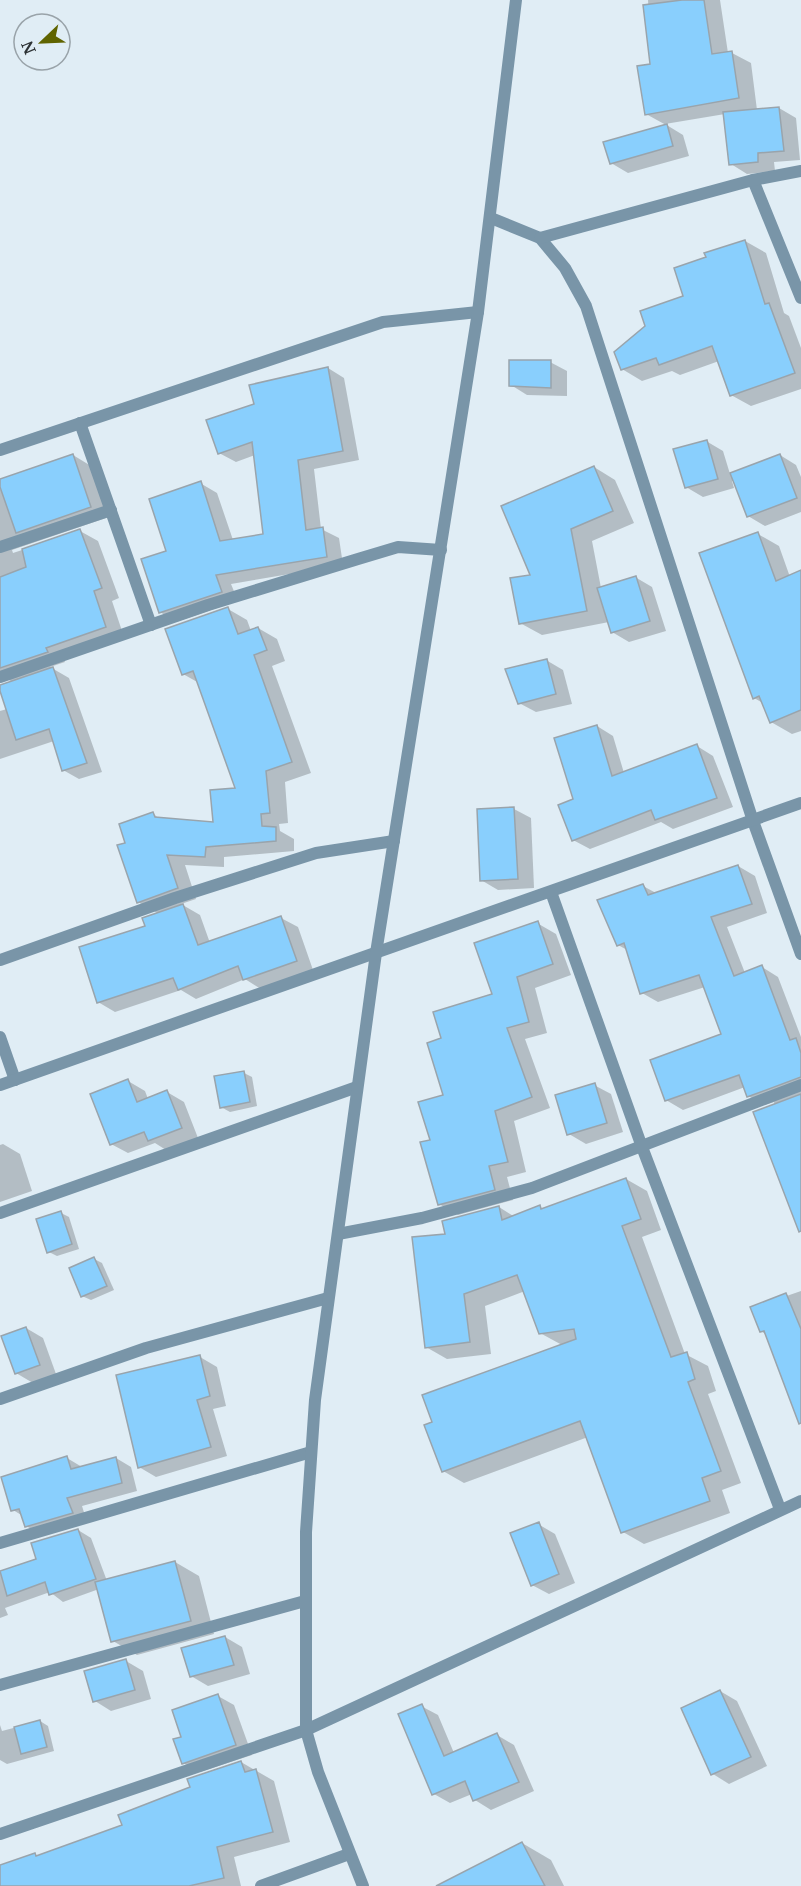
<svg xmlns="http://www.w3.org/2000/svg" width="801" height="1886" font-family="'Noto Serif',serif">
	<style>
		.shadow { fill: #0003 }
		.building { fill: #89cffd; stroke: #99a4ac; stroke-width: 1.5 }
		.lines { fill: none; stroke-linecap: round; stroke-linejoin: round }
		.minor { stroke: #7995a8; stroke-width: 12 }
		.tertiary { stroke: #7995a8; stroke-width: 12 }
	</style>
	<rect width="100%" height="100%" fill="#e0edf5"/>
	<!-- shadow -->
	<g class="shadow">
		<polygon points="648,0 720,0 728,53 732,53 751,63 757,110 779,108 796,118 800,160 774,162 775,171 747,174 731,164 725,114 665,124 683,135 689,156 628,173 611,163 666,125 646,114 652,65"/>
		<polygon points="745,241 766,253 784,313 789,316 801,348 801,389 751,406 731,395 719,361 680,375 672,371 642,381 622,369 685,297"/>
		<polygon points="550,362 567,371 567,396 527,395 511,385"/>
		<polygon points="328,368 344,378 359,460 314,469 321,529 339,538 343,565 231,584 238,601 176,622 160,612 168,552 200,483 217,493 233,540 264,536 255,455 236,462 219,453 256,405"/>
		<polygon points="706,441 723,451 730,474 780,455 796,465 801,477 801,512 765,526 748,516 734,480 732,481 734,488 703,497 686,487"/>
		<polygon points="73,455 91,466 109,517 12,550 13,553 80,531 98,541 119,598 112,601 124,637 63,658 65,662 50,667 69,678 102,772 79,779 63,770 54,741 0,759 0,711 7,709 0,686 13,682 0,676 0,490 2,489 0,481"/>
		<polygon points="594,467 615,480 634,523 592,541 601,588 635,577 652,587 666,631 629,642 612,632 609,622 542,635 520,623 532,576"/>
		<polygon points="758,534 779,546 790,577 801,572 801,731 792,734 771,722 763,703 754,698"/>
		<polygon points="228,609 247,620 251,631 258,628 277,639 285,661 272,666 311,773 285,782 288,823 279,824 280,831 294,839 294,851 224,857 224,867 185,865 196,899 181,904 200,915 210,943 281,918 298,927 313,970 261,989 245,979 196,999 181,990 115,1012 98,1002 147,927 159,914 138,902 127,844 153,814 162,820 214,824 237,789 199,683 183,674"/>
		<polygon points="546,660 563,670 572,704 536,712 519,703"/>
		<polygon points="597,726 613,736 624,773 697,746 713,756 733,807 673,829 661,822 590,849 573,840 574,800"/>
		<polygon points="514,809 531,818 534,888 498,890 481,880"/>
		<polygon points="738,866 755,876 767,913 727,927 745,973 762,967 778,977 801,1037 801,1221 774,1102 765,1105 748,1096 745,1087 683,1110 666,1100 723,1035 705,987 658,1002 642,993 629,951 618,945 643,886 656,893"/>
		<polygon points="537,923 556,934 571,975 535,988 547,1033 525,1039 550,1108 514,1121 526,1172 507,1177 513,1200 458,1215 439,1204 432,1141 444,1096 443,1039 494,995"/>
		<polygon points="244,1073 252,1077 257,1106 230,1112 221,1107"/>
		<polygon points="128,1081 145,1091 148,1099 167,1092 184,1102 198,1138 166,1150 155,1143 128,1153 111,1144"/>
		<polygon points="594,1085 611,1094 623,1132 586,1144 569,1134"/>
		<polygon points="3,1144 20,1154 32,1191 0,1202 0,1145"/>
		<polygon points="626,1179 647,1191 661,1230 642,1237 685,1354 708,1366 716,1391 708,1394 741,1483 722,1490 730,1513 644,1544 623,1532 588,1437 464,1483 443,1471 562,1345 540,1333 525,1291 485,1306 491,1354 447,1359 426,1347 447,1235 499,1207 515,1217 540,1207 544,1209"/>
		<polygon points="61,1213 69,1217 79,1249 57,1256 49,1252"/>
		<polygon points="94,1259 102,1263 114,1290 91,1300 82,1296"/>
		<polygon points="801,1291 801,1397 767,1335 761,1331 752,1308"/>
		<polygon points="26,1328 43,1338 56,1374 33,1383 16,1373"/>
		<polygon points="200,1357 217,1367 226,1406 213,1409 227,1456 156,1477 139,1467"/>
		<polygon points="67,1458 82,1467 116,1458 131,1467 137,1491 82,1506 87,1522 42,1535 26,1526 23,1516 13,1510"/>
		<polygon points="538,1524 555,1534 575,1583 549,1594 532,1585"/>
		<polygon points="78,1530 91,1538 107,1581 175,1562 199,1576 214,1634 137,1655 113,1641 99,1589 63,1602 50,1592 5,1608 8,1615 0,1618 0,1572 38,1559"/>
		<polygon points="225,1637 242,1647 250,1674 208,1686 191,1676"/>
		<polygon points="126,1661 143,1671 151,1699 111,1711 95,1701"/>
		<polygon points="720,1691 737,1701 767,1766 729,1784 713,1774"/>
		<polygon points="218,1696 234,1705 252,1755 200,1772 183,1763 183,1737"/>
		<polygon points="421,1706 438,1715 454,1753 497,1735 514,1745 534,1791 491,1810 475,1800 472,1794 450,1803 434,1794"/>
		<polygon points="40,1721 48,1726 54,1751 7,1764 0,1760 0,1725 2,1731"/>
		<polygon points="241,1762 274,1781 290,1842 234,1857 241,1886 41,1886 192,1788"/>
		<polygon points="522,1843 551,1860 564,1886 444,1886"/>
	</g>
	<!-- building -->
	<g class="building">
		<polygon points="682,0 704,0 712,54 732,51 739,98 645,115 637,66 650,64 643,5"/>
		<polygon points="779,107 784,151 758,153 758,162 729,165 723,112"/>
		<polygon points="667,124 673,146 610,164 603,142"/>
		<polygon points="745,240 765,304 769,303 795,373 730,396 712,346 659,365 656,358 621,370 614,352 645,326 640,311 683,296 674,268 706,257 704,253"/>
		<polygon points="509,360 551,360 551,388 509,386"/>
		<polygon points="328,367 343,451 298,460 306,530 323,527 327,557 216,575 222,592 159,613 141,559 166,551 149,499 201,481 220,541 263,534 252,442 218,454 206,420 254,404 249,385"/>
		<polygon points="707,440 718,479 685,488 673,449"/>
		<polygon points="73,454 91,507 16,533 0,487 0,479"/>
		<polygon points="780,454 797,498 747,517 730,473"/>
		<polygon points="594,466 613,511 571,529 587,611 519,624 510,578 530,575 501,506"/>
		<polygon points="80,529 102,588 94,591 106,627 46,648 48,652 0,668 0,577 26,567 22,549"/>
		<polygon points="758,532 776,581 801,570 801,710 770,723 759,696 753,699 699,553"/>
		<polygon points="636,576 650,621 611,633 597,588"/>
		<polygon points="228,607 238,634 258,627 267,650 254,655 292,762 266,771 270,813 261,814 262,826 276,827 276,841 206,847 205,857 167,855 178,888 137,903 117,845 125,843 119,824 153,812 155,817 213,822 210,790 235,788 193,671 182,675 165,629"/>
		<polygon points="547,659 556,694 518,704 505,669"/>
		<polygon points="53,667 87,763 62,771 49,729 16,740 0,691 0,685"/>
		<polygon points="597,725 612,776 697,744 717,798 655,820 651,810 572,841 558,805 573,799 554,738"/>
		<polygon points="514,807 518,879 480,881 477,809"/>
		<polygon points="738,865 752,904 711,917 734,976 762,965 790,1040 796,1038 801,1053 801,1077 747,1097 739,1075 665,1101 650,1060 721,1034 699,975 640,994 624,943 617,946 597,900 643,884 648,895"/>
		<polygon points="183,904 198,945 281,916 297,961 243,980 238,966 178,990 173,978 97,1003 79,947 145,926 142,918"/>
		<polygon points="538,921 553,964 517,977 529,1022 507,1028 532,1097 495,1111 508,1162 489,1166 495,1190 438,1205 420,1142 430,1140 418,1102 443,1095 427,1043 441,1038 433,1012 492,994 474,943"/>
		<polygon points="244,1071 250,1102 220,1108 214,1076"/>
		<polygon points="128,1079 137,1102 167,1090 182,1128 148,1141 144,1132 110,1145 90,1094"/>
		<polygon points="595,1083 607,1123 567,1135 555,1095"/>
		<polygon points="801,1094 801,1231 799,1232 753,1112"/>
		<polygon points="626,1178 641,1219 622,1226 671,1357 687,1352 695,1379 688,1382 721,1471 702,1478 710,1501 621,1533 580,1421 442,1472 424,1425 432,1422 422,1395 576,1339 574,1329 539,1334 517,1275 464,1294 470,1342 425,1348 412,1237 445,1234 442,1221 499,1206 502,1220 540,1205 541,1209"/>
		<polygon points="61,1211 72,1244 47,1253 36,1219"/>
		<polygon points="94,1257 107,1286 81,1297 69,1268"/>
		<polygon points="786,1293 801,1329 801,1423 799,1424 764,1331 760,1332 750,1307"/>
		<polygon points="26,1327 40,1365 15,1374 1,1336"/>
		<polygon points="200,1355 210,1396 197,1400 211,1447 138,1468 116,1375"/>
		<polygon points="67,1456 71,1469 116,1457 122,1483 67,1498 73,1513 25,1527 19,1509 11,1511 1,1477"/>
		<polygon points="539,1522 559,1574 531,1586 510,1533"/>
		<polygon points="78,1529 96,1579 49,1595 45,1582 7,1596 0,1571 36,1559 31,1543"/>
		<polygon points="175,1561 191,1621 111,1642 95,1582"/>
		<polygon points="225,1636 234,1665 190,1677 181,1648"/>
		<polygon points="126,1659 135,1690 93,1702 84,1671"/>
		<polygon points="720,1690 751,1757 711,1775 681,1708"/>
		<polygon points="218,1694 236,1745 182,1764 173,1739 181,1737 172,1710"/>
		<polygon points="422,1704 444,1756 497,1733 519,1782 473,1801 465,1781 432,1795 398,1714"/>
		<polygon points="40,1720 47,1747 21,1754 14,1727"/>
		<polygon points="241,1761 245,1772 256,1769 273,1832 217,1847 224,1878 189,1886 0,1886 0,1865 35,1853 36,1856 122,1825 118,1815 190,1787 187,1779"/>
		<polygon points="522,1842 545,1886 436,1886"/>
	</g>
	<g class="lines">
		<!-- minor -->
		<g class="minor">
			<polyline points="753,180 801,298"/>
			<polyline points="491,218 540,238 565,268 586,306 753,821 801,954"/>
			<polyline points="540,238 753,180 801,171"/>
			<polyline points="80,423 151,625"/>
			<polyline points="0,450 383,322 478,312"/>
			<polyline points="0,547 111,510"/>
			<polyline points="0,677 208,605 358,559 398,547 441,550"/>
			<polyline points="551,892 642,1147 780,1509"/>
			<polyline points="0,960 175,898 316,853 394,841"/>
			<polyline points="0,1037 15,1080"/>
			<polyline points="0,1085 801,803"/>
			<polyline points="0,1213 357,1087"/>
			<polyline points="338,1234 422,1218 532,1188 801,1085"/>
			<polyline points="0,1399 146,1348 328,1298"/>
			<polyline points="0,1543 311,1452"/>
			<polyline points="0,1685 305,1601"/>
			<polyline points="0,1834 306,1730 801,1501"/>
			<polyline points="261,1886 349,1854"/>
		</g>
		<!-- tertiary -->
		<polyline class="tertiary" points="363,1886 318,1772 306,1730 306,1532 315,1400 376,953 478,312 516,0"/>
	</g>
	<!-- north arrow -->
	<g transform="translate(42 42) rotate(247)"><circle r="28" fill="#e0edf5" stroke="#99a3a9" stroke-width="1.5"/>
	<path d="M0-4.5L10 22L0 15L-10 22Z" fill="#606400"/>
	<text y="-9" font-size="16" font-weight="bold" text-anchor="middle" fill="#2e3336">N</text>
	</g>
</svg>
